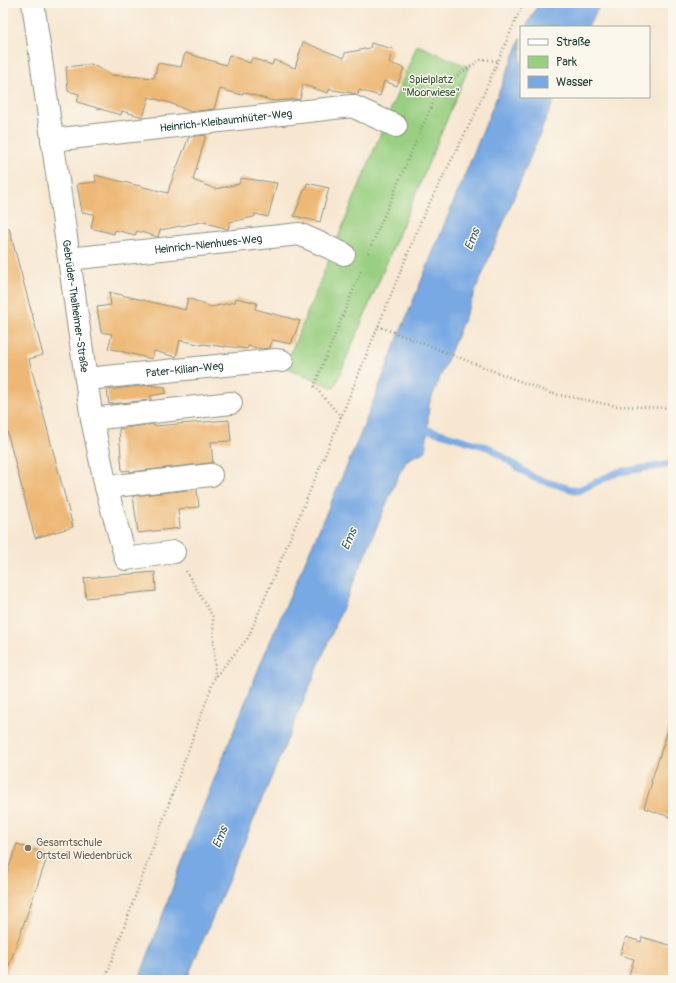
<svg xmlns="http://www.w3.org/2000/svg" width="676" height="983" font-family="Pangolin,sans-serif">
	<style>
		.green { fill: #99cf81; stroke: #5c865a }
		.water { fill: #78a9e3; stroke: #4c738c }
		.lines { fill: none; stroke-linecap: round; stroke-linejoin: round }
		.stream { stroke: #78a9e3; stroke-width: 7 }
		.building { fill: #edb874 }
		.minor-casing { stroke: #8b9282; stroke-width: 24 }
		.path { stroke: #8b9282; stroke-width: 2.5; stroke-dasharray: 1 3; stroke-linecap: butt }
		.minor { stroke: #fff; stroke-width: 22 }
		.education-dot { fill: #8d6e63; stroke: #fbf7ec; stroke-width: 1.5 }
		.labels { text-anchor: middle; stroke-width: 3; stroke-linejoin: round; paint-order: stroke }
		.park-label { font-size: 11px; fill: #375a43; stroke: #fbf7ec }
		.street-label { font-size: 11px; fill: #1f3d34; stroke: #fbf7ec }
		.education-label { font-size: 11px; fill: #785e54; stroke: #fbf7ec; text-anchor: start }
		.water-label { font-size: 12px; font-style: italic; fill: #3a5d69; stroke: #fbf7ec }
	</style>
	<rect width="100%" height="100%" fill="#fbf7ec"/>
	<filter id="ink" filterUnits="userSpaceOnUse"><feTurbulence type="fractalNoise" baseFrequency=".025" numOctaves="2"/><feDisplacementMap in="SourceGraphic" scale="8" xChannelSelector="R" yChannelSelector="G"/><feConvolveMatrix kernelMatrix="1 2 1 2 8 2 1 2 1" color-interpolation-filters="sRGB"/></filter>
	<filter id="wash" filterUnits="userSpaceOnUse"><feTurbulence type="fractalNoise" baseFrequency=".012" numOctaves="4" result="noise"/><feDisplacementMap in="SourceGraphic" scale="16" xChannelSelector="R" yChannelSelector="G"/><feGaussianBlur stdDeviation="0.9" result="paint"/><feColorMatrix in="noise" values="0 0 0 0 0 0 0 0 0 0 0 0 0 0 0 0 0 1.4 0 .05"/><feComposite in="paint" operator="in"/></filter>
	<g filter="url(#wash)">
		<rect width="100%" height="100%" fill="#f7e7d1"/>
		<!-- green -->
		<polygon class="green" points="417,45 469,67 334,388 285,367"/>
		<!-- water -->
		<g class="water">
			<polygon points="539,3 601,3 588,27 526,27"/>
			<polygon points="521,38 521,97 555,97 429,404 426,451 407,460 399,474 190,971 187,980 139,980 193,832 263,658 359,438 397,340"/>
		</g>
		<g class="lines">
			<!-- stream -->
			<polyline class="stream" points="419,428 440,433 490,448 534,478 577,491 618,472 673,464"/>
		</g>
		<g id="blocks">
			<!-- building -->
			<g class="building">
				<polygon points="303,42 344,58 345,53 370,48 371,43 393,49 389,63 404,68 397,86 384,81 380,96 359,90 358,94 333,90 330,88 328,93 303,85 300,99 273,101 243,92 242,95 220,89 214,109 191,112 170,103 149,97 143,117 122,111 121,115 77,102 79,94 68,91 66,67 91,64 111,75 154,78 158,63 181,67 185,53 226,65 229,55 250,63 252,58 272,65 274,60 295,68"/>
				<polygon points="206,135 193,180 215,189 239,184 241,178 277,183 268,217 255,214 254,217 230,222 228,229 206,223 207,221 160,230 158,237 137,231 135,235 115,230 114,234 91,228 94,214 82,212 77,184 96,182 95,175 168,193 170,185 189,137"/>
				<polygon points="307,183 329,188 320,222 294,216 305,188 306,189"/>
				<polygon points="9,228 43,355 29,359 73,527 35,538 3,416 3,229"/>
				<polygon points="109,292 185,310 188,298 211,307 235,302 236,298 257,303 255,309 300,321 291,344 272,340 270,348 261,349 248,346 247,349 225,346 225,347 203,344 202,345 180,340 176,357 154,351 152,359 108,348 112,334 101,332 97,307 111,305"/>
				<polygon points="148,385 165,387 166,393 150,396 151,400 109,404 107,390"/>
				<polygon points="229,420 231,441 211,442 213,463 210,463 130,472 130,470 122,471 119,429 153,424 154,426"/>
				<polygon points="197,489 199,507 178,509 180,528 138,533 133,496"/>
				<polygon points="155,572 156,591 86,598 84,578"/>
				<polygon points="669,727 673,728 673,818 644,808 652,782 651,782"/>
				<polygon points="17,844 48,855 6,974 3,974 3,884"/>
				<polygon points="626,937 641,942 642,937 673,946 673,980 646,980 629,975 634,959 620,955"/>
			</g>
		</g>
	</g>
	<g filter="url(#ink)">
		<use href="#blocks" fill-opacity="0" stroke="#8b9282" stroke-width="1"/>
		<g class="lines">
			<defs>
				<g id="minor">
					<path id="s1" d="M33 3 86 379 92 419 106 487 126 559 174 552"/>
					<path id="s2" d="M52 140 352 106 396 126"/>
					<path id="s3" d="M69 259 299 234 344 254"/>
					<path id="s4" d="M86 379 276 360 282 361"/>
					<polyline points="92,419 231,403"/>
					<polyline points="106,487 211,475"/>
				</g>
			</defs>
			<!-- minor casing -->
			<use href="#minor" class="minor-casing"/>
			<!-- path -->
			<g class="path">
				<polyline points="419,134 440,87 482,59 497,61"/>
				<polyline points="368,253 417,139"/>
				<polyline points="378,326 550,393 616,406 673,408"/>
				<polyline points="341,417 314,386 361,271"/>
				<polyline points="186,571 213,617 215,677"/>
				<polyline points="105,980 136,894 215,677 248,638 341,417 424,214 475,114 523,3"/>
			</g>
			<!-- minor -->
			<use href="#minor" class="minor"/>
		</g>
	</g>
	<!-- markers -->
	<circle class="education-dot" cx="28" cy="848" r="4"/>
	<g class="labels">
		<!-- park labels -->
		<g class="park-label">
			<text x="431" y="83">Spielplatz<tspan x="431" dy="13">"Moorwiese"</tspan></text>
		</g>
		<!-- street labels -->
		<g class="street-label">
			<text dy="4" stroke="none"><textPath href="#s2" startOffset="175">Heinrich-Kleibaumhüter-Weg</textPath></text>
			<text dy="4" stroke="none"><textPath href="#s3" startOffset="140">Heinrich-Nienhues-Weg</textPath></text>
			<text dy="4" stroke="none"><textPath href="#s1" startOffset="306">Gebrüder-Thalheimer-Straße</textPath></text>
			<text dy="4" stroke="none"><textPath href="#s4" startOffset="99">Pater-Kilian-Weg</textPath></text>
		</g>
		<!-- education labels -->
		<g class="education-label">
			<text x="36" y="846">Gesamtschule<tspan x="36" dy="13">Ortsteil Wiedenbrück</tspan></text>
		</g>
		<!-- water labels -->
		<g class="water-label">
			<text transform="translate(472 239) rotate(-68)" y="4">Ems</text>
			<text transform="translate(349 539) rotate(-67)" y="4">Ems</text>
			<text transform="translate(220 837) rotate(-68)" y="4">Ems</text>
		</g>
	</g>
	<!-- margin -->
	<rect width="676" height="983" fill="none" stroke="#fbf7ec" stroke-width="16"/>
	<!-- legend -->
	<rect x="520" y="26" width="130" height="72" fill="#fbf7ec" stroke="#a3ada2"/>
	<rect x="528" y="39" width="20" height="6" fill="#ffffff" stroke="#a3ada2"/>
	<text x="556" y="46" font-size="12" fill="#1f3d34">Straße</text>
	<rect x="528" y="56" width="20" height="12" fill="#99cf81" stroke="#a3ada2"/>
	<text x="556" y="66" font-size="12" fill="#1f3d34">Park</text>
	<rect x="528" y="76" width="20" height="12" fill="#78a9e3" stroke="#a3ada2"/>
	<text x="556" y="86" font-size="12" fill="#1f3d34">Wasser</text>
</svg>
